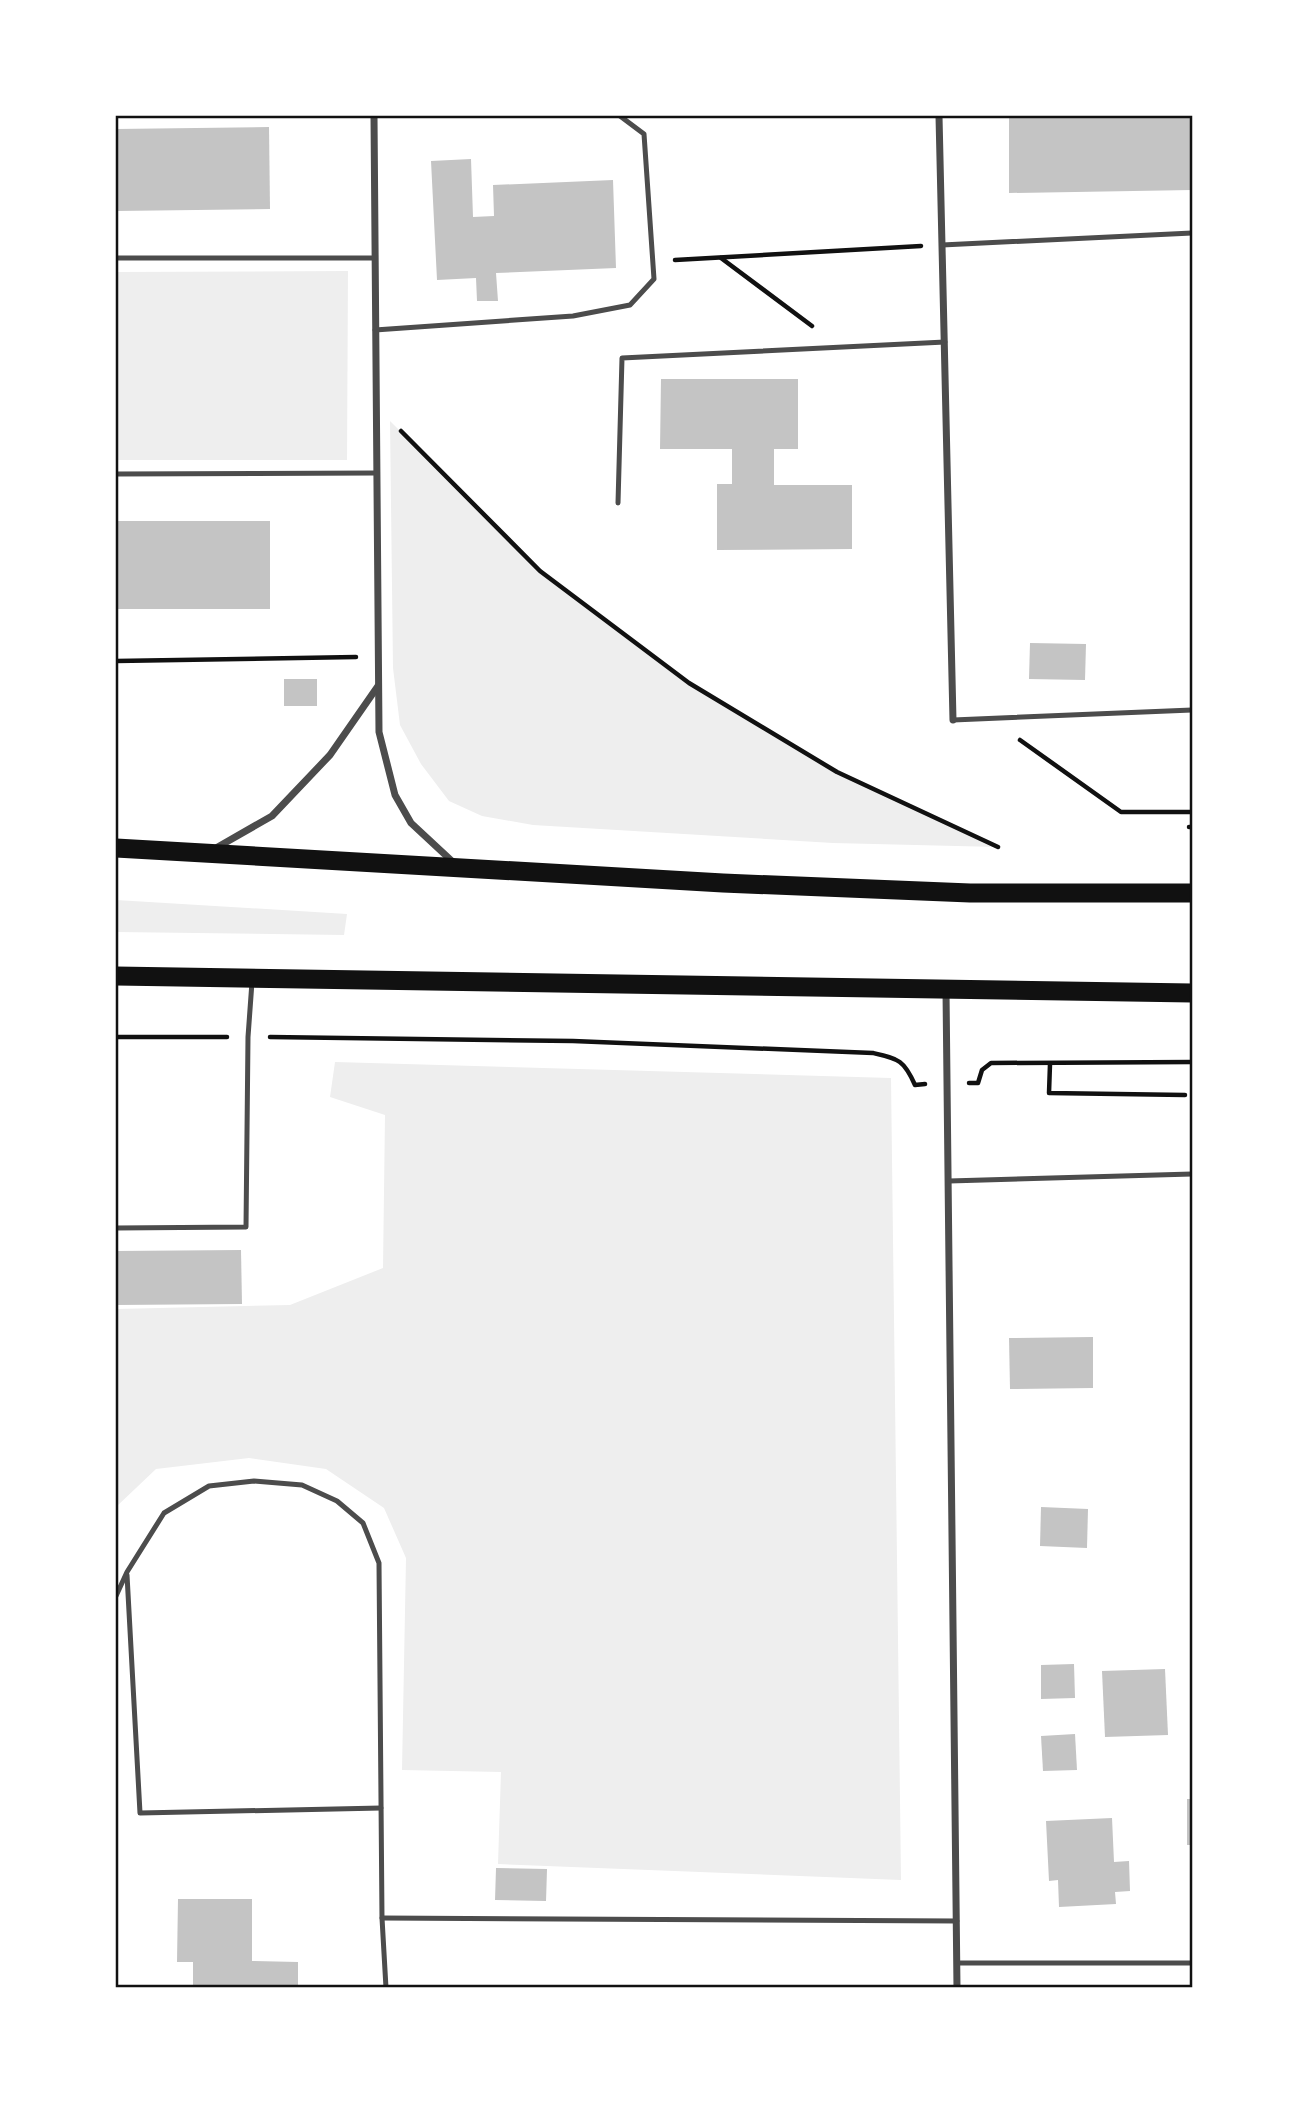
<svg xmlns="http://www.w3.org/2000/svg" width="1308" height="2103" font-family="Rubik,sans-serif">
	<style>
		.green { fill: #eee }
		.building { fill: #c4c4c4 }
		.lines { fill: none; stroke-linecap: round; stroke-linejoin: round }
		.path { stroke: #111; stroke-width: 4.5 }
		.service { stroke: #4c4c4c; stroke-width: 5 }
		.minor { stroke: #4c4c4c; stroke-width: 7 }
		.trunk { stroke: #111; stroke-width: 19 }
		.neatline { fill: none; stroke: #111; stroke-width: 2.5 }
	</style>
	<rect width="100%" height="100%" fill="#fff"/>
	<!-- green -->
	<g class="green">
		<polygon points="348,271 347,460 116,460 116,272"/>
		<polygon points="390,421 540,571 689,683 837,772 998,847 833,843 533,825 482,816 449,801 421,764 400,725 393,668"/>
		<polygon points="116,900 347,914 344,935 116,932"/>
		<polygon points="335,1062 891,1078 901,1880 498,1864 501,1772 402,1770 406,1558 384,1508 326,1469 249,1458 156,1469 116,1507 116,1309 290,1305 383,1268 385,1115 330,1097"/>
	</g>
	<!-- building -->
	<g class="building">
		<polygon points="1009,116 1192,116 1192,190 1009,193"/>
		<polygon points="269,127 270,209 116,211 116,129"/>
		<polygon points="471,159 473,217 494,216 493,185 613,180 616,268 496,273 498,301 477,301 476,278 437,280 431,161"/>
		<polygon points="661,379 798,379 798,449 774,449 774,485 852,485 852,549 717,550 717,484 732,484 732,449 660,449"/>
		<rect x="116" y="521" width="154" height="88"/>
		<polygon points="1030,643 1086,644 1085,680 1029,679"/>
		<rect x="284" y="679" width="33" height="27"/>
		<polygon points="241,1250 242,1304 116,1305 116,1251"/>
		<polygon points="1093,1337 1093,1388 1010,1389 1009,1338"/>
		<polygon points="1041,1507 1088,1509 1087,1548 1040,1546"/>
		<polygon points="1074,1664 1075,1698 1041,1699 1041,1665"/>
		<polygon points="1165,1669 1168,1735 1105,1737 1102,1671"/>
		<polygon points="1075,1734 1077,1770 1043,1771 1041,1736"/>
		<rect x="1187" y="1799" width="5" height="46"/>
		<polygon points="1112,1818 1114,1862 1129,1861 1130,1891 1115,1892 1116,1904 1059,1907 1058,1880 1049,1881 1046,1821"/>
		<polygon points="496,1868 547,1869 546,1901 495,1900"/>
		<polygon points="178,1899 252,1899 252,1961 298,1962 298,1988 193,1988 193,1962 177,1962"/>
	</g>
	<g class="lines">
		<!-- path -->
		<g class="path">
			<polyline points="721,258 812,326"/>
			<polyline points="675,260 921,246"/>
			<polyline points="401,431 540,571 689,683 837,772 998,847"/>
			<polyline points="116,661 356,657"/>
			<polyline points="1020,740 1121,812 1192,812"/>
			<polyline points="1189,827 1192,827"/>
			<polyline points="116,1037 227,1037"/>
			<path d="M270 1037 573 1041 873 1053C899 1059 904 1060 915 1085L925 1084"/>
			<polyline points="1050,1064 1049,1093 1185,1095"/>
			<polyline points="969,1083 978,1083 982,1070 991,1063 1192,1062"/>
		</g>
		<!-- service -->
		<g class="service">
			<polyline points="942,245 1192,233"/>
			<polyline points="116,258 375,258"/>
			<polyline points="375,330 573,316 630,305 654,279 644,134 620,116"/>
			<polyline points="116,474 376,473"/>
			<polyline points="618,503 622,358 945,342"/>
			<polyline points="953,720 1192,710"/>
			<polyline points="949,1181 1192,1174"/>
			<polyline points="116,1228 246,1227 248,1037 252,982"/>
			<polyline points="127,1575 140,1813 381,1808"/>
			<polyline points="116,1596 127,1572 164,1513 209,1486 254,1481 302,1485 337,1501 363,1523 379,1563 382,1918 386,1988"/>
			<polyline points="382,1918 957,1921"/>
			<polyline points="958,1963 1192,1963"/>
		</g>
		<!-- minor -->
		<g class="minor">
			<polyline points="374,116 379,732 395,795 411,823 454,863"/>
			<polyline points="939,116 953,720"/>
			<polyline points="216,848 272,816 330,755 378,686"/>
			<polyline points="946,991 957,1988"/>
		</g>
		<!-- trunk -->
		<g class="trunk">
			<polyline points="116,848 723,883 970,893 1192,893"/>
			<polyline points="116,976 1192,993"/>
		</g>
	</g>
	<!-- border -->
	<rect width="1308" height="2103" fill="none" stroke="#ffffff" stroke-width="234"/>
	<rect x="117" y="117" width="1074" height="1869" class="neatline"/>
</svg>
